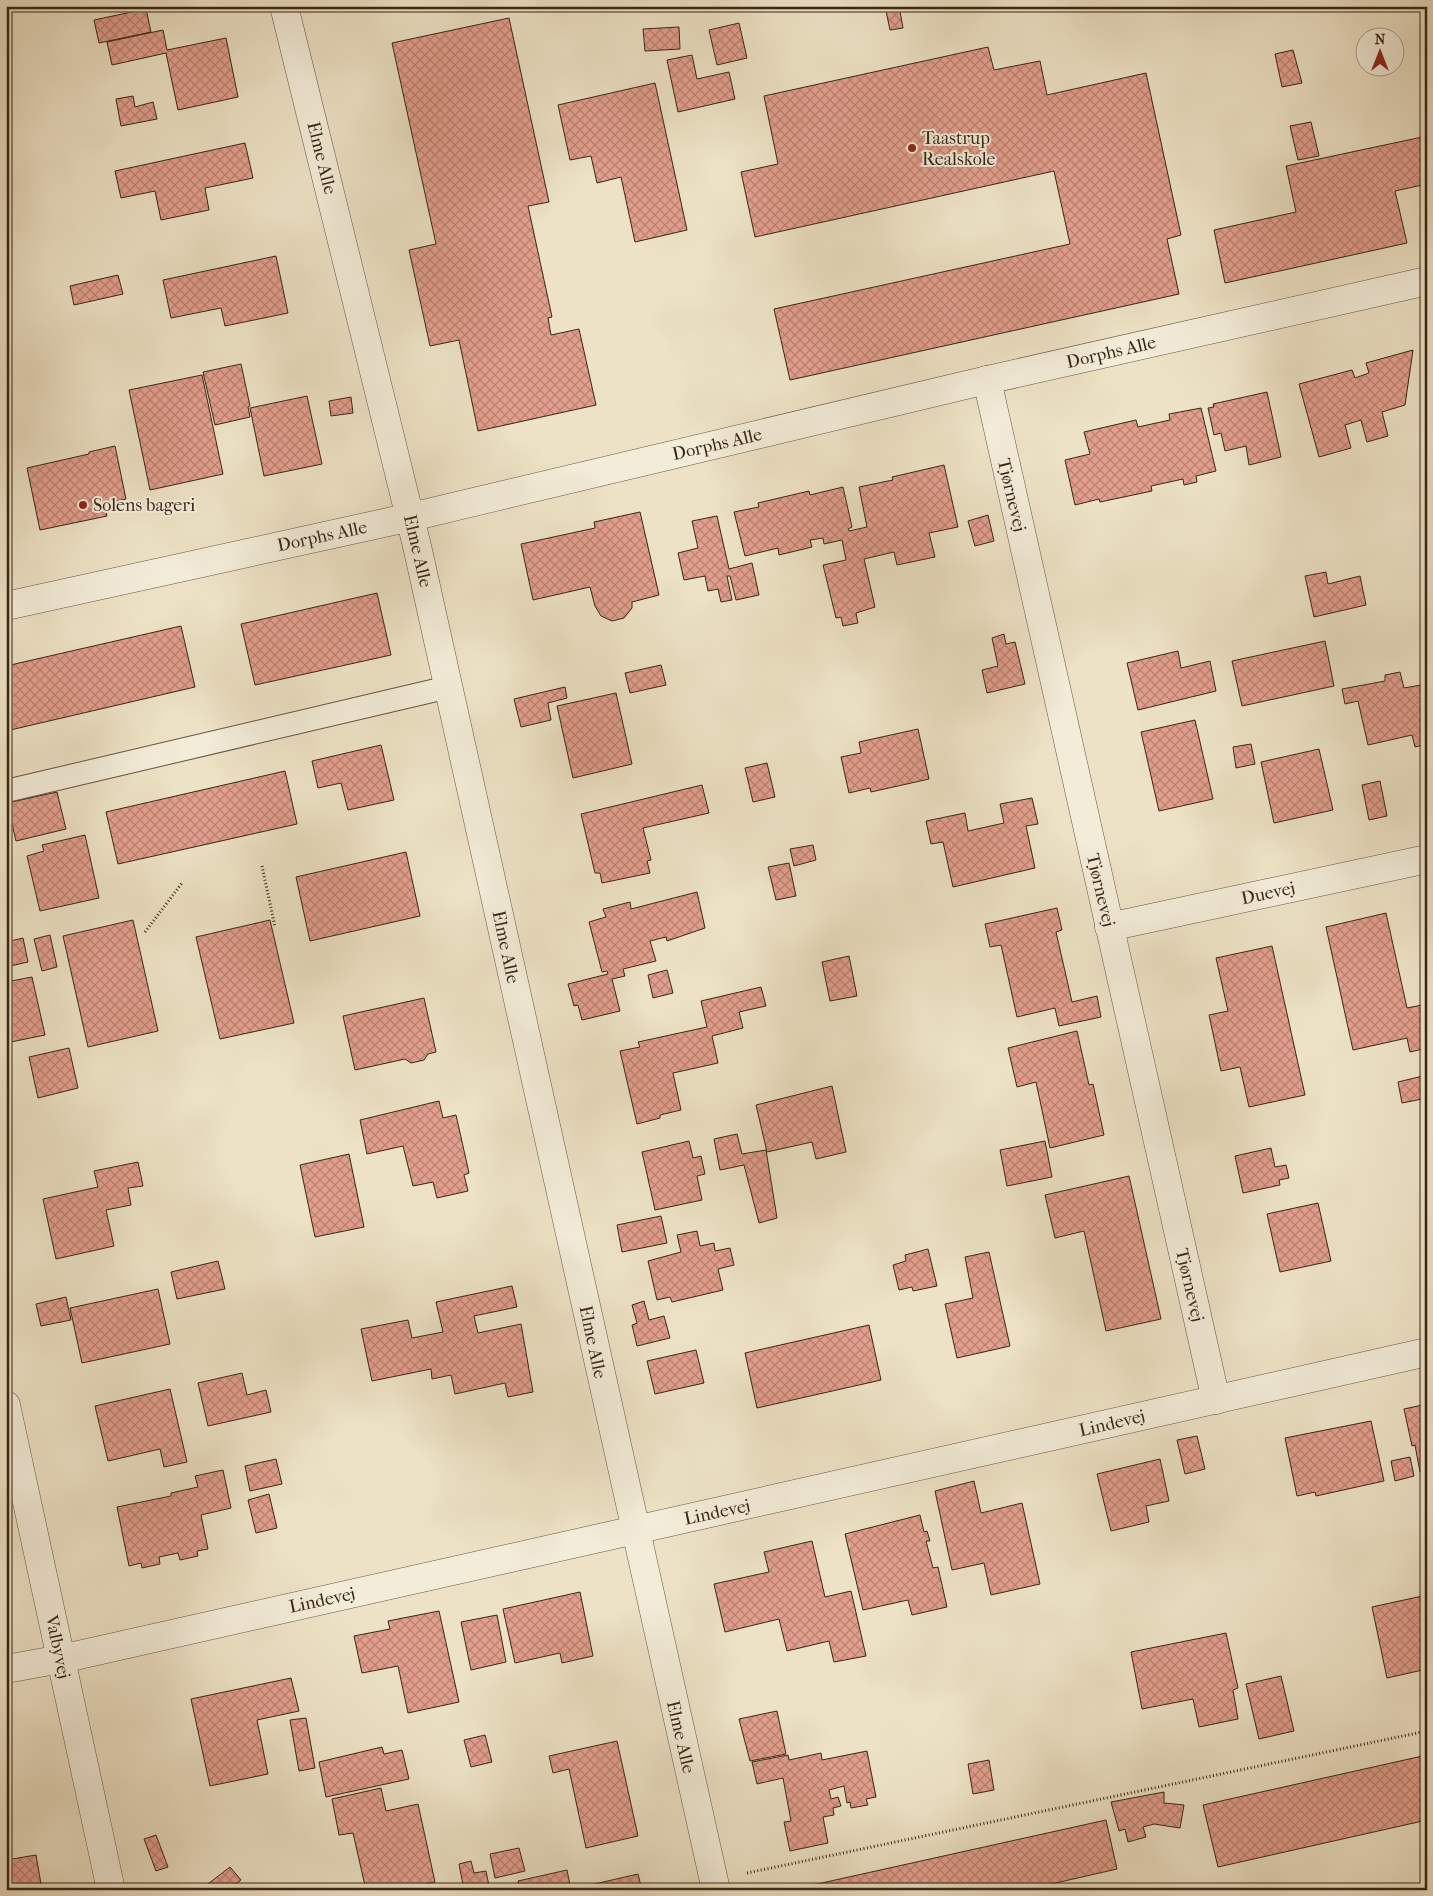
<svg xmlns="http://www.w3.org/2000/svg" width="1433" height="1896" font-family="'IM FELL French Canon',serif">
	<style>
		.building { fill: url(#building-cross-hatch); stroke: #382516 }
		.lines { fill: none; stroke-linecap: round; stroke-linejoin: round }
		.lane-casing { stroke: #655442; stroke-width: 24 }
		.street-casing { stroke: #655442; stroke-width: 29 }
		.path { stroke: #382516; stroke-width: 3; stroke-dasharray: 1 2.5; stroke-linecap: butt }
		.lane { stroke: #f3ecd9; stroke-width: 22 }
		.street { stroke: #f3ecd9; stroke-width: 28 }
		.poi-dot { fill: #8f2418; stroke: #f3ecd9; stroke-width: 2 }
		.labels { text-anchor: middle; stroke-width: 4; stroke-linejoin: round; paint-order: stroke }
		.poi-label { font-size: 18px; fill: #382516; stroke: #f3ecd9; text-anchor: start }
		.street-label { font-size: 18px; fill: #382516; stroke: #f3ecd9 }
	</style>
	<defs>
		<pattern id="building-cross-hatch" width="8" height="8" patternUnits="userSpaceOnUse" patternTransform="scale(1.25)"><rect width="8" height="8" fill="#e39f8d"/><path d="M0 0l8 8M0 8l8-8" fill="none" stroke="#b98172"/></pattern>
	</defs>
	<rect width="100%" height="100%" fill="#ede2c5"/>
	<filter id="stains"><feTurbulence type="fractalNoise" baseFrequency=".004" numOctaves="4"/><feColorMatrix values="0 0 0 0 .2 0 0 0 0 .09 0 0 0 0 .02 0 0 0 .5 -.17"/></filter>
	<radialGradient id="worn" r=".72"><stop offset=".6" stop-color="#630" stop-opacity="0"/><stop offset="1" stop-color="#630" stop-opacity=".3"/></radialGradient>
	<!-- building -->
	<g class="building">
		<polygon points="885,6 899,6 903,28 890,30"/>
		<polygon points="146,9 151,32 99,43 94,20"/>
		<polygon points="509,18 549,202 528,206 552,317 548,318 551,335 579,329 596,405 478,431 459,340 430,346 409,250 436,244 392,43"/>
		<polygon points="739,23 747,58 717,65 709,30"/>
		<polygon points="679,27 680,49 645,51 643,29"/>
		<polygon points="163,30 167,50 226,38 238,97 178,110 166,53 112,65 107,42"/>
		<polygon points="988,47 994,70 1040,61 1047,95 1146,73 1181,235 1167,239 1179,294 790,380 774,309 1070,244 1054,171 755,237 741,172 778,164 764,96"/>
		<polygon points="1293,50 1302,83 1282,87 1275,54"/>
		<polygon points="692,55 697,79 729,72 735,99 678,112 667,60"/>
		<polygon points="655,83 687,230 635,242 621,177 597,183 591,156 570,160 558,105"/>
		<polygon points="133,96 135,107 153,102 157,119 121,126 116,99"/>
		<polygon points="1311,122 1319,156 1298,160 1290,126"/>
		<polygon points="1427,136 1427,184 1395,191 1407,243 1225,283 1214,230 1296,212 1286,166"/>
		<polygon points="245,143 253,178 205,188 209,210 161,220 155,191 121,198 115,171"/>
		<polygon points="276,256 288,313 225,326 221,308 171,318 163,280"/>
		<polygon points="118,275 123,294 74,305 70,286"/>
		<polygon points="1413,350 1405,405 1382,412 1388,436 1367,442 1361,420 1345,425 1351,448 1319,457 1299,384 1352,370 1355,378 1369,373 1366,363"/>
		<polygon points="241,364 250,406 248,407 250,417 215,425 203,372"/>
		<polygon points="202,375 223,474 150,490 129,390"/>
		<polygon points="1267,392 1281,457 1249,465 1246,446 1225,451 1221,433 1214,435 1208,408 1214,407 1213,404"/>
		<polygon points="307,396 322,464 264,476 250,408"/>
		<polygon points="351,397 353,413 331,416 329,401"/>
		<polygon points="1201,408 1216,471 1196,476 1197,482 1184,485 1183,479 1151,486 1152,491 1100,502 1099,499 1075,505 1065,460 1090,454 1084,432 1136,420 1138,427 1170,420 1169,414"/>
		<polygon points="115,446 126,499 104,504 107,516 40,530 27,468 89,454 89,452"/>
		<polygon points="944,465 958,527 929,533 935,557 897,565 894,552 864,559 875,607 856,613 858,623 843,626 841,617 836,618 823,565 846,560 842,540 824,544 823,538 810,540 812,547 779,555 778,548 745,556 734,512 759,507 758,503 809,491 810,495 843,487 852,527 848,529 849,531 867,527 859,487 893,480 892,477"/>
		<polygon points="640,512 659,595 632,602 632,608 624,618 612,621 601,616 595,606 590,587 533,600 521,544 595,528 594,522"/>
		<polygon points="988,515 994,541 975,546 968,521"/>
		<polygon points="717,516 729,569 752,563 759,595 736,600 730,576 727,576 732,600 721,602 718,589 708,591 705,576 684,580 678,553 698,548 692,521"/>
		<polygon points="1326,572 1328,584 1360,576 1366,605 1314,617 1305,576"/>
		<polygon points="377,593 391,655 255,685 241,624"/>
		<polygon points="181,626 195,687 6,731 6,666"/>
		<polygon points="1004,634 1006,644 1015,642 1025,684 987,693 982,670 998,666 992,638"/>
		<polygon points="1325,641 1334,686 1242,706 1232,661"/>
		<polygon points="1178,651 1181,668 1210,661 1216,691 1138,710 1127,663"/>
		<polygon points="661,665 666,685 630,693 625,673"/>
		<polygon points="1400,672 1404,688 1427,684 1427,744 1415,747 1412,735 1368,745 1358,701 1345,704 1342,689 1385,681 1385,675"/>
		<polygon points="565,687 567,698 548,703 551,720 521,727 514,699"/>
		<polygon points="616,693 632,764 573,778 557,706"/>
		<polygon points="1195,720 1213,799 1159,811 1141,732"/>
		<polygon points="918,729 929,779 871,792 870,788 849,793 841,757 861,753 859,742"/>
		<polygon points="1251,744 1255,764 1236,768 1233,747"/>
		<polygon points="381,745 394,800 348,810 341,783 318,788 312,761"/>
		<polygon points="1319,749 1333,810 1274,823 1261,762"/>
		<polygon points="767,763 775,797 753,802 745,768"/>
		<polygon points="285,771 297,824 118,864 106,812"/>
		<polygon points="1380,781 1387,816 1369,820 1362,785"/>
		<polygon points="702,785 709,813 643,828 651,860 647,861 650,873 602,883 600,873 595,873 581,814"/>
		<polygon points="57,792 66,829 16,841 7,803"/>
		<polygon points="1032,798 1038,824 1026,826 1035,868 953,887 943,842 931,844 926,821 965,813 968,831 1004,823 1000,804"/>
		<polygon points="85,835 99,898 40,911 27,856 44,851 42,845"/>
		<polygon points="813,845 816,860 794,866 790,849"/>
		<polygon points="406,852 420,916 310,941 296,877"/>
		<polygon points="789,863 796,896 776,900 768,867"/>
		<polygon points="697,892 705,928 667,941 666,937 650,941 656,961 623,969 625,976 612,979 620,1011 582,1020 578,1005 574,1006 568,984 608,974 607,971 602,972 589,922 606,917 603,909 630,902 631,909"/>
		<polygon points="1057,908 1062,930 1056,932 1072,1002 1097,996 1101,1017 1059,1026 1055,1008 1017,1017 1001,945 990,947 985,924"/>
		<polygon points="1386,913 1407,1008 1427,1004 1427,1048 1410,1052 1407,1038 1353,1050 1326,927"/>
		<polygon points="133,920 158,1031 88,1047 63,936"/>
		<polygon points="270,920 294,1023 220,1039 196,937"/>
		<polygon points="50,935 57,967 42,971 34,939"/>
		<polygon points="23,938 28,962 6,967 6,942"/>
		<polygon points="1272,946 1305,1095 1249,1107 1240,1067 1221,1071 1209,1015 1228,1011 1216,958"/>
		<polygon points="849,956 857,996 830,1001 822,962"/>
		<polygon points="667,970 673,993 653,998 648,975"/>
		<polygon points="32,977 45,1035 6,1043 6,982"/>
		<polygon points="761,987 766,1006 739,1012 743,1028 712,1036 718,1063 673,1073 681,1110 660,1115 660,1118 637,1124 620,1051 640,1047 638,1042 707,1027 701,1001"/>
		<polygon points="424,998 436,1052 428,1054 424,1060 411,1063 405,1059 355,1070 343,1016"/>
		<polygon points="1077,1031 1089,1085 1093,1084 1104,1135 1050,1148 1036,1082 1017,1087 1008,1048"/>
		<polygon points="69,1048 78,1088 38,1098 29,1057"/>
		<polygon points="1427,1075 1427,1098 1402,1103 1398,1082"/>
		<polygon points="832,1086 846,1152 816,1159 812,1142 767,1152 756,1105"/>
		<polygon points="439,1101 443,1118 456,1115 469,1173 464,1175 468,1191 437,1198 433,1182 413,1186 403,1146 367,1154 360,1120"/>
		<polygon points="737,1134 742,1154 766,1150 777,1218 759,1223 744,1165 720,1170 714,1139"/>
		<polygon points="689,1141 693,1158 701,1156 705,1174 697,1176 702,1200 655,1210 642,1152"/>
		<polygon points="1045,1141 1052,1177 1007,1186 1000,1150"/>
		<polygon points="1271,1148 1275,1167 1286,1165 1289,1178 1279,1180 1280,1185 1243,1193 1235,1156"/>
		<polygon points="349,1154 364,1227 315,1237 300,1165"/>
		<polygon points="138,1162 143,1186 128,1188 131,1205 106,1210 114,1246 56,1259 43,1199 98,1187 94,1171"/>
		<polygon points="1129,1176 1161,1319 1106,1331 1084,1231 1055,1238 1045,1195"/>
		<polygon points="1318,1203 1331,1261 1280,1272 1267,1214"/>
		<polygon points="661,1216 667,1243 622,1252 617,1225"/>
		<polygon points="697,1231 700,1246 714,1243 715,1251 730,1248 734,1265 718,1269 723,1290 672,1302 670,1297 657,1300 648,1261 681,1252 677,1235"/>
		<polygon points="928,1249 937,1286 913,1291 912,1287 899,1290 893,1265 906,1261 905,1255"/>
		<polygon points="989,1252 1010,1346 957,1358 945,1304 973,1298 965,1257"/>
		<polygon points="218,1261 225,1289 177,1299 171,1272"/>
		<polygon points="512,1286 517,1307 474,1316 478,1333 521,1324 533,1392 508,1397 505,1383 455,1394 451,1375 432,1379 431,1369 372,1381 361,1329 408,1320 412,1338 443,1332 436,1302"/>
		<polygon points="158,1289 170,1344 82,1363 70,1308"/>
		<polygon points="66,1297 71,1320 41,1326 36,1304"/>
		<polygon points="644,1301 649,1320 664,1316 670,1338 637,1346 632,1325 637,1323 632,1305"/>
		<polygon points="869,1325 881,1380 757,1408 745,1353"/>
		<polygon points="696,1350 704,1383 655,1394 647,1361"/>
		<polygon points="242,1373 247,1395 266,1390 271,1412 208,1426 198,1383"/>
		<polygon points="170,1389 187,1462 164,1467 160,1449 108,1461 95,1406"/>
		<polygon points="1427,1404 1427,1471 1420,1472 1415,1445 1412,1446 1404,1409"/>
		<polygon points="1371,1421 1384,1481 1316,1496 1315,1492 1297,1496 1285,1438"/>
		<polygon points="1197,1436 1205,1469 1185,1474 1177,1440"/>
		<polygon points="1410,1457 1414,1476 1395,1481 1391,1461"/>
		<polygon points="276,1459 282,1484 250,1491 245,1466"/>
		<polygon points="1160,1459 1169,1501 1146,1506 1149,1522 1111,1531 1097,1474"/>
		<polygon points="223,1470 231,1508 201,1515 208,1549 197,1551 198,1556 180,1560 178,1553 159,1557 160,1564 142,1568 141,1563 129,1566 117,1507 171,1496 171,1493 198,1487 195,1476"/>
		<polygon points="974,1481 981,1513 1022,1503 1040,1584 991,1595 984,1563 952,1570 935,1491"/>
		<polygon points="269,1494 277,1528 256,1533 248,1500"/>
		<polygon points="920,1515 924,1532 927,1531 930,1541 926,1541 933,1568 938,1567 947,1607 912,1615 908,1600 863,1610 845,1534"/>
		<polygon points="812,1541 825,1597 851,1591 866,1656 834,1662 829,1641 787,1651 779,1619 725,1632 714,1584 769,1572 764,1552"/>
		<polygon points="580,1592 593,1656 562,1663 560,1653 515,1663 503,1609"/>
		<polygon points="1427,1595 1427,1669 1387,1678 1372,1607"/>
		<polygon points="439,1611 459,1702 408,1713 398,1666 362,1673 354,1636 390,1629 388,1621"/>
		<polygon points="497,1615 506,1662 471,1670 461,1622"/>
		<polygon points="1226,1633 1238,1688 1233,1690 1238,1719 1199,1727 1193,1699 1142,1709 1131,1652"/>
		<polygon points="1281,1676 1294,1731 1259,1739 1246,1684"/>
		<polygon points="291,1678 299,1711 257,1720 268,1774 210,1786 191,1699"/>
		<polygon points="1427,1688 1427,1710 1425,1711 1421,1689"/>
		<polygon points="777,1711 786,1754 750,1761 739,1719"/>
		<polygon points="306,1718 315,1768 299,1771 290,1720"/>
		<polygon points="485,1735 492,1762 471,1767 464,1740"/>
		<polygon points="617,1741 638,1836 586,1848 569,1769 553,1773 549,1756"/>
		<polygon points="382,1747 384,1754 402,1750 409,1779 326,1797 319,1762"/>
		<polygon points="867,1751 876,1797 866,1799 868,1805 851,1808 850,1802 847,1803 844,1786 829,1790 831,1799 838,1797 841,1806 833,1808 834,1815 823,1817 828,1843 790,1851 784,1822 791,1821 783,1778 757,1784 752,1762 788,1755 789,1760 821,1753 822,1760"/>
		<polygon points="1427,1755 1427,1820 1218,1867 1203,1805"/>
		<polygon points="989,1760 994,1790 973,1794 968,1764"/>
		<polygon points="381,1788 386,1811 418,1804 435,1882 399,1890 366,1890 353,1833 339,1835 332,1799"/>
		<polygon points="1164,1792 1164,1803 1184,1805 1180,1828 1154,1824 1143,1827 1146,1837 1128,1842 1125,1829 1119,1831 1111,1802"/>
		<polygon points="1106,1820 1117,1869 1025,1890 790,1890"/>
		<polygon points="156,1835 168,1867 156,1871 144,1839"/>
		<polygon points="519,1848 525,1871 495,1878 490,1854"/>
		<polygon points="36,1855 42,1890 6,1890 6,1860"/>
		<polygon points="471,1861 474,1873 486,1871 489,1886 464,1890 459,1864"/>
		<polygon points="230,1867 241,1880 228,1890 200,1890"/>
		<polygon points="567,1870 571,1890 520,1890 518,1881"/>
		<polygon points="638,1874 642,1890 578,1890 577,1888"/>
	</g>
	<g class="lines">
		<defs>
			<polyline id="lane" points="6,791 449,687"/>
			<g id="street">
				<polyline points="284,6 417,546 716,1890"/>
				<polyline points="987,380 1216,1400"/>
				<polyline points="6,606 411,517 987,380 1427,281"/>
				<polyline points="1109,927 1427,859"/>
				<polyline points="6,1405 111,1890"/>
				<polyline points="6,1669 61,1659 1427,1352"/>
			</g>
		</defs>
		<!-- lane casing -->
		<use href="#lane" class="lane-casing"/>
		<!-- street casing -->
		<use href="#street" class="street-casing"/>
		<!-- path -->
		<g class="path">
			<polyline points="262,866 275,927"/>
			<polyline points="145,932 182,883"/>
			<polyline points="747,1873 1427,1731"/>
		</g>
		<!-- lane -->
		<use href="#lane" class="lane"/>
		<!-- street -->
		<use href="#street" class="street"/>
	</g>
	<!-- markers -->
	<g class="poi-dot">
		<circle cx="912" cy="148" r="5"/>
		<circle cx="83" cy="505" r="5"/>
	</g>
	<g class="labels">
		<!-- poi labels -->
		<g class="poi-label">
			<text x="922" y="144">Taastrup<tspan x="922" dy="21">Realskole</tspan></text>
			<text x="93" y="511">Solens bageri</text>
		</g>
		<!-- street labels -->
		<g class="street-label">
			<text transform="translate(322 158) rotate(76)" y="6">Elme Alle</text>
			<text transform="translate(1111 352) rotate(-13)" y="6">Dorphs Alle</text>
			<text transform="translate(717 444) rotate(-13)" y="6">Dorphs Alle</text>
			<text transform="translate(1012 495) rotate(77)" y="6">Tjørnevej</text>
			<text transform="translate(322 536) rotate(-12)" y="6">Dorphs Alle</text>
			<text transform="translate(418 551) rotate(77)" y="6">Elme Alle</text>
			<text transform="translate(1101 890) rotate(77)" y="6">Tjørnevej</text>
			<text transform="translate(1268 893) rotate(-12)" y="6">Duevej</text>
			<text transform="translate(506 947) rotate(78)" y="6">Elme Alle</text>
			<text transform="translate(1190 1285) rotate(77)" y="6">Tjørnevej</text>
			<text transform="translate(593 1342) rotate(78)" y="6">Elme Alle</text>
			<text transform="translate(1112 1423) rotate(-13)" y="6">Lindevej</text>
			<text transform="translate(717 1512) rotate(-12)" y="6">Lindevej</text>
			<text transform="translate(322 1600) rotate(-12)" y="6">Lindevej</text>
			<text transform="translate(58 1647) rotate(78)" y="6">Valbyvej</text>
			<text transform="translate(681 1737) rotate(77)" y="6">Elme Alle</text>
		</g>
	</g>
	<!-- margin -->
	<rect width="1433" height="1896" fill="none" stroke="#ede2c5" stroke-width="25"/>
	<rect x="8" y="8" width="1418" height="1881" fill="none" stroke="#382516" stroke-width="2.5"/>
	<rect x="12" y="12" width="1408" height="1871" fill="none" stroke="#382516"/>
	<!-- north arrow -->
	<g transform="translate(1380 52)"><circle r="24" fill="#f3ecd9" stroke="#a89c8b"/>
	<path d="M0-4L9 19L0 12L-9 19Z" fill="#8f2418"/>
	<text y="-8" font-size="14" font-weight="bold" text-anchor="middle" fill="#382516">N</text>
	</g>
	<rect width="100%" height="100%" filter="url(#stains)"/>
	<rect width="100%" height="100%" fill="url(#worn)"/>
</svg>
